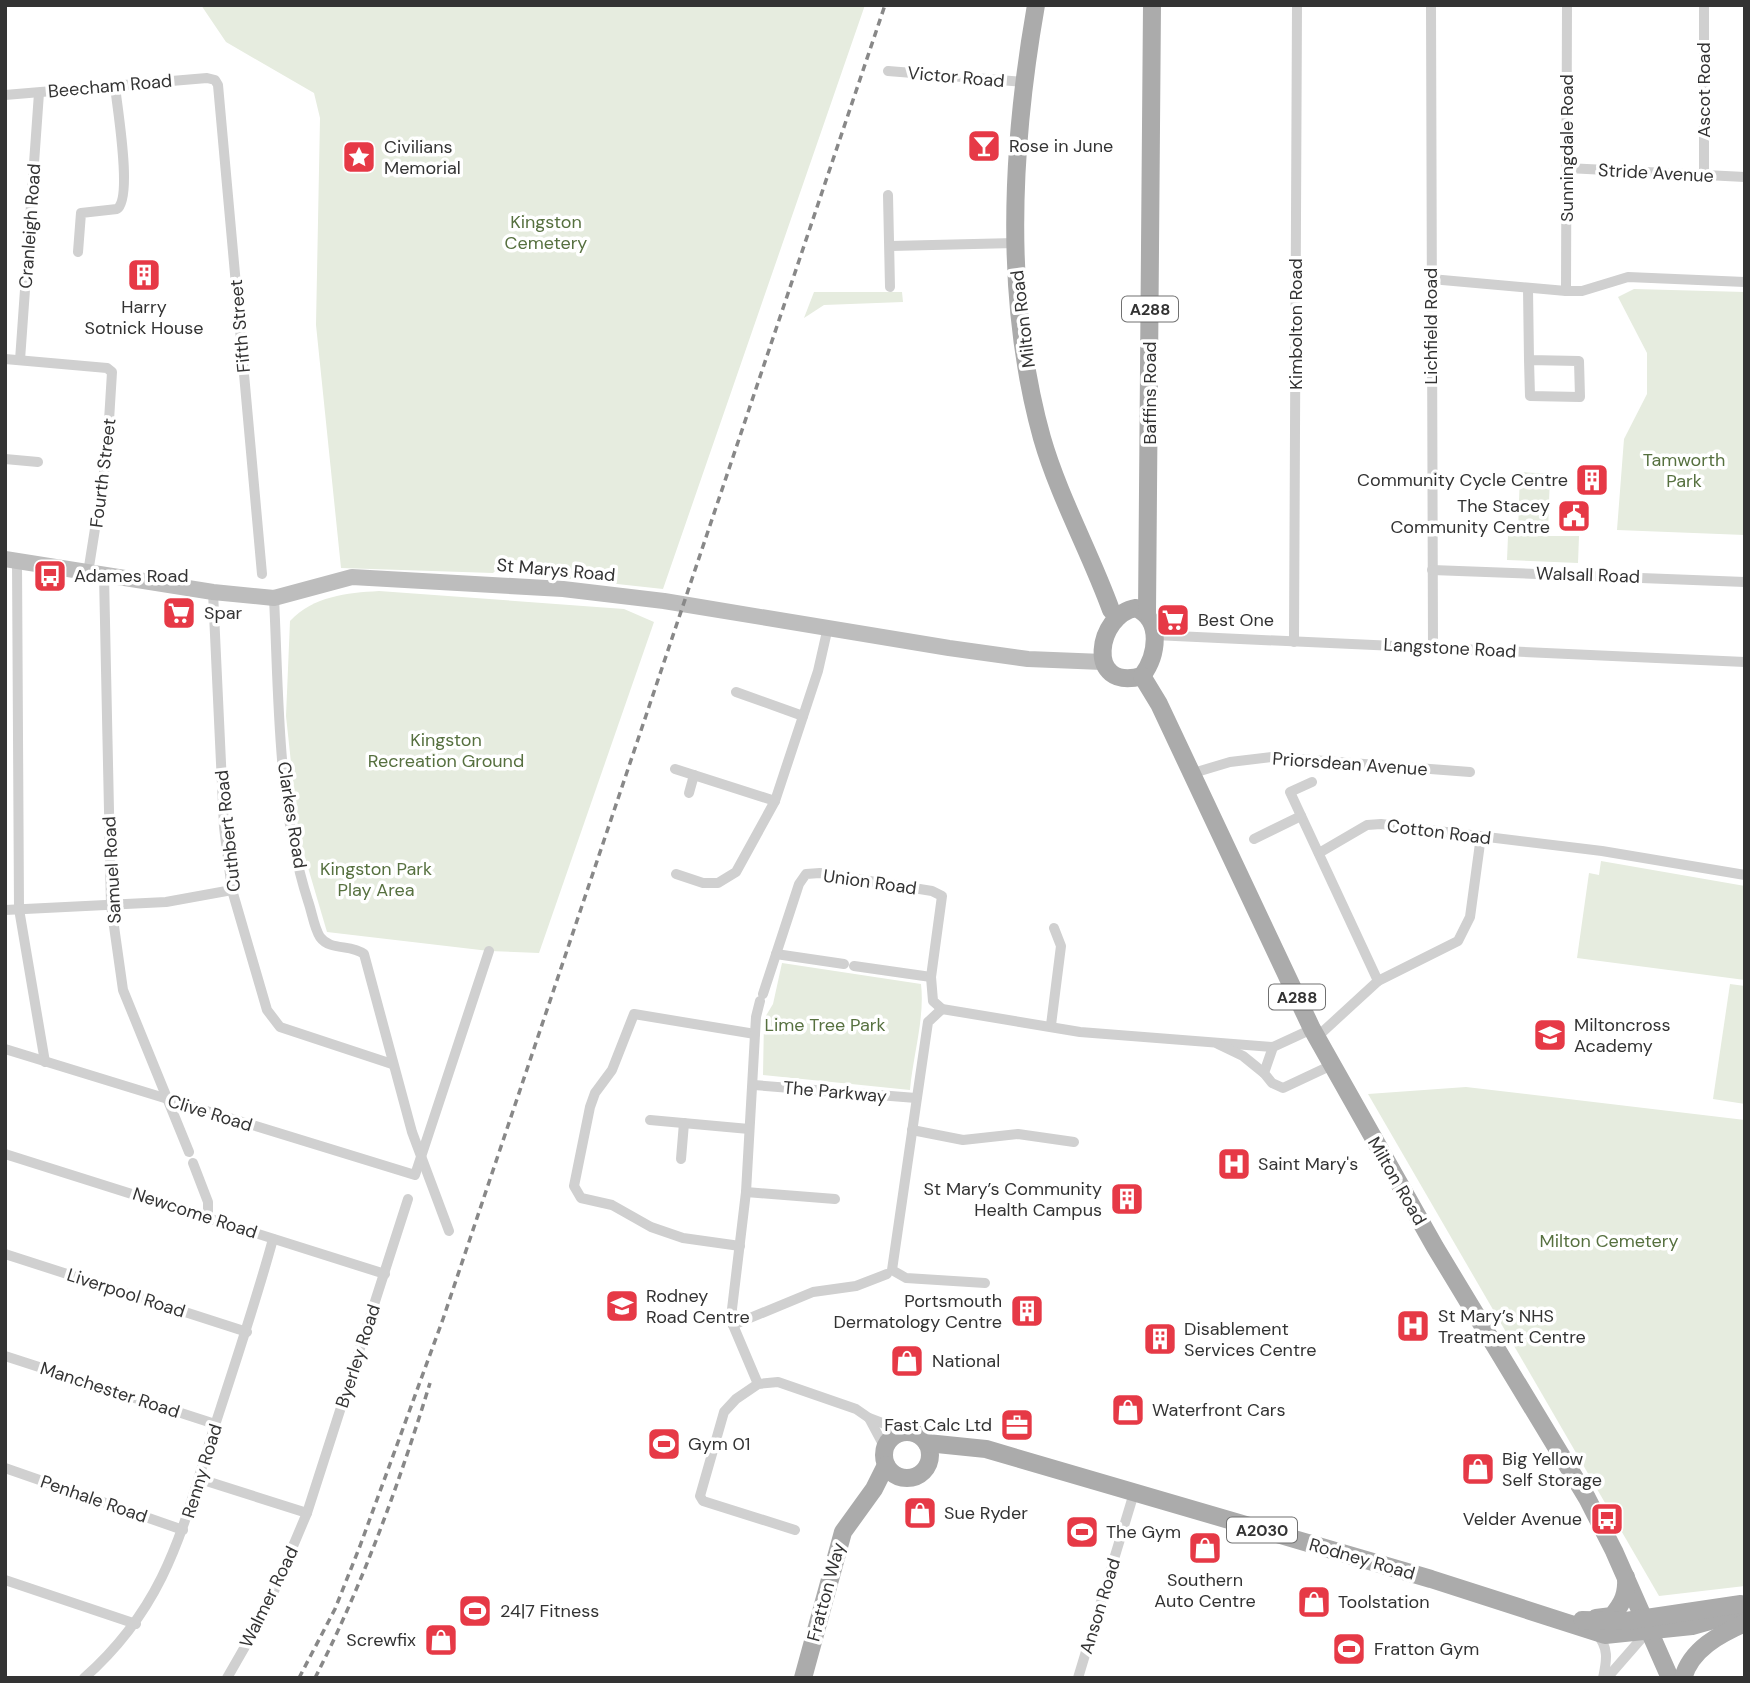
<svg xmlns="http://www.w3.org/2000/svg" width="1750" height="1683" font-family="'DM Sans',sans-serif">
	<style>
		.green { fill: #e6ecdf }
		.lines { fill: none; stroke-linecap: round; stroke-linejoin: round }
		.street { stroke: #d0d0d0; stroke-width: 10 }
		.secondary { stroke: #bdbdbd; stroke-width: 16 }
		.primary { stroke: #ababab; stroke-width: 18 }
		.rail { stroke: #888; stroke-width: 3.5; stroke-dasharray: 7 5; stroke-linecap: butt }
		.labels { text-anchor: middle; stroke-width: 7; stroke-linejoin: round; paint-order: stroke }
		.shield { fill: #fff; stroke: #707070; stroke-width: 2 }
		.shield-label { font-size: 16px; font-weight: bold; fill: #333 }
		.street-label { font-size: 18px; fill: #333; stroke: #fff }
		.poi-label { font-size: 18px; fill: #333; stroke: #fff; text-anchor: start }
		.park-label { font-size: 18px; fill: #56703f; stroke: #fff }
	</style>
	<rect width="100%" height="100%" fill="#fff"/>
	<!-- green -->
	<g class="green">
		<polygon points="201,5 865,5 663,589 544,576 531,561 506,560 493,573 341,568 316,325 320,118 314,93 226,42"/>
		<polygon points="1634,289 1745,292 1745,535 1617,530 1624,439 1647,394 1647,353 1618,297"/>
		<polygon points="814,292 902,292 903,302 824,305 804,318"/>
		<polygon points="1520,472 1550,474 1548,533 1518,532"/>
		<polygon points="1508,536 1579,536 1578,563 1507,560"/>
		<path d="M379 591 624 609 654 622 539 953 489 951 327 932 299 837 286 716 290 621C314 596 346 593 379 591Z"/>
		<polygon points="1601,861 1745,886 1745,980 1577,958 1589,873 1599,875"/>
		<path d="M782 963 921 984C925 1018 913 1055 910 1090L763 1075 764 1019 773 1004Z"/>
		<polygon points="1730,984 1745,986 1745,1104 1713,1099"/>
		<polygon points="1466,1087 1745,1120 1745,1586 1659,1596 1368,1094"/>
	</g>
	<g class="lines">
		<!-- street -->
		<g class="street">
			<polyline points="1431,5 1433,647"/>
			<polyline points="1704,5 1704,175"/>
			<polyline points="888,71 1024,82"/>
			<polyline points="5,95 207,78 215,80 218,85 262,574"/>
			<polyline points="1567,168 1745,177"/>
			<polyline points="888,195 890,287"/>
			<polyline points="891,246 1015,243"/>
			<path d="M78 252 81 213 117 209C133 198 117 107 115 86"/>
			<polyline points="1431,279 1566,291 1582,291 1628,277 1745,282"/>
			<polyline points="1528,289 1529,360 1579,361 1580,397 1530,396 1529,360"/>
			<polyline points="1566,291 1567,5"/>
			<polyline points="5,359 107,368 112,372 107,453 88,573"/>
			<polyline points="20,360 39,93"/>
			<polyline points="5,459 38,462"/>
			<polyline points="17,562 19,909 45,1062"/>
			<polyline points="1432,570 1745,582"/>
			<polyline points="104,575 111,905 123,990 189,1152"/>
			<polyline points="213,592 224,827 232,890 267,1010 280,1027 392,1064"/>
			<path d="M274 598C279 699 277 804 308 901 312 912 314 928 320 937 330 951 351 944 364 954L412 1132 449 1231"/>
			<polyline points="1154,635 1745,662"/>
			<polyline points="1294,642 1297,5"/>
			<polyline points="736,692 803,716"/>
			<polyline points="675,769 775,801"/>
			<polyline points="1190,774 1230,762 1272,757 1470,772"/>
			<polyline points="1312,782 1290,792 1378,981 1317,1037"/>
			<polyline points="689,793 694,775"/>
			<polyline points="1254,839 1301,816"/>
			<polyline points="1319,853 1367,825 1381,824 1602,851 1745,875"/>
			<polyline points="676,874 703,883 718,883 736,872 775,801 818,671 828,627"/>
			<polyline points="5,910 166,902 232,890"/>
			<polyline points="776,954 844,964"/>
			<polyline points="854,966 931,977"/>
			<polyline points="1378,981 1458,941 1470,917 1481,836"/>
			<polyline points="763,994 799,884 806,874 820,873 932,891 942,896 931,977 933,1001 942,1009 1080,1032 1273,1047 1312,1029"/>
			<polyline points="942,1009 928,1022 892,1270 906,1278 985,1283"/>
			<polyline points="1051,1025 1061,946 1054,928"/>
			<polyline points="1218,1044 1243,1056 1264,1073"/>
			<polyline points="1273,1047 1264,1073 1272,1083 1283,1088 1332,1065"/>
			<polyline points="5,1049 415,1175 489,951"/>
			<polyline points="754,1085 916,1098"/>
			<polyline points="650,1120 749,1129"/>
			<polyline points="912,1130 963,1140 1018,1134 1074,1142"/>
			<polyline points="5,1154 385,1274"/>
			<polyline points="681,1159 684,1123"/>
			<polyline points="193,1163 208,1202 208,1216"/>
			<polyline points="746,1192 835,1199"/>
			<polyline points="740,1246 683,1238 651,1227 612,1205 581,1198 574,1186 590,1107 595,1093 612,1070 634,1014 755,1034"/>
			<polyline points="5,1254 247,1332"/>
			<polyline points="733,1325 813,1292 856,1286 887,1274"/>
			<polyline points="5,1356 215,1424"/>
			<polyline points="758,1384 733,1325 732,1309 746,1192 756,1017 760,1001"/>
			<polyline points="869,1418 885,1448"/>
			<polyline points="5,1468 183,1530"/>
			<polyline points="200,1479 307,1513"/>
			<polyline points="795,1530 703,1501 700,1496 724,1412 736,1399 758,1384 778,1382 856,1409 869,1418 906,1432"/>
			<polyline points="5,1580 136,1624"/>
			<path d="M1596 1633C1609 1647 1607 1660 1603 1678"/>
			<path d="M84 1678C169 1603 183 1525 216 1422 236 1361 256 1301 273 1239"/>
			<polyline points="227,1678 266,1610 307,1513 408,1199"/>
			<polyline points="1078,1678 1134,1493"/>
			<polyline points="1607,1678 1648,1631"/>
		</g>
		<!-- secondary -->
		<polyline class="secondary" points="5,559 213,592 274,598 352,577 563,589 664,601 949,648 1028,659 1103,662"/>
		<!-- primary -->
		<g class="primary">
			<path d="M1036 5C1011 147 1003 298 1042 438 1059 497 1090 552 1111 610L1118 617"/>
			<path d="M1136 608C1163 620 1157 656 1142 676 1084 692 1097 614 1136 608Z"/>
			<polyline points="1147,613 1152,5"/>
			<polyline points="1142,676 1159,704 1312,1029 1435,1247 1587,1498 1614,1551 1670,1678"/>
			<circle cx="907" cy="1455" r="23"/>
			<polyline points="927,1443 986,1449 1431,1579 1605,1635 1692,1626 1745,1611"/>
			<path d="M1596 1618 1612 1616C1623 1603 1627 1594 1626 1577"/>
			<polyline points="1582,1620 1626,1621 1741,1604"/>
			<polyline points="803,1678 843,1532 874,1489 886,1465"/>
			<path d="M1683 1678C1691 1649 1720 1634 1745 1623"/>
		</g>
		<!-- rail -->
		<g class="rail">
			<polyline points="299,1678 335,1609 360,1546 443,1319 885,5"/>
			<path d="M315 1678C363 1584 399 1484 430 1383"/>
		</g>
	</g>
	<!-- icons -->
	<defs>
		<symbol id="bar-square" viewBox="-11 -11 22 22"><rect x="-9" y="-9" width="18" height="18" rx="4" fill="#e63946" stroke="#fff"/><path d="M-6-5H6L.8 .8V4.5H3.5V6h-7V4.5H-.8V.8Z" fill="#fff"/></symbol>
		<symbol id="sight-square" viewBox="-11 -11 22 22"><rect x="-9" y="-9" width="18" height="18" rx="4" fill="#e63946" stroke="#fff"/><path d="M0-6L1.8-2.2L6-1.7L2.9 1.2L3.7 5.4L0 3.3L-3.7 5.4L-2.9 1.2L-6-1.7L-1.8-2.2Z" fill="#fff"/></symbol>
		<symbol id="building-square" viewBox="-11 -11 22 22"><rect x="-9" y="-9" width="18" height="18" rx="4" fill="#e63946" stroke="#fff"/><path d="M-4-6H4V6H1V3H-1V6H-4ZM-2.5-4.3h1.7v1.8h-1.7ZM.8-4.3h1.7v1.8H.8ZM-2.5-1h1.7V.8h-1.7ZM.8-1h1.7V.8H.8Z" fill="#fff"/></symbol>
		<symbol id="civic-square" viewBox="-11 -11 22 22"><rect x="-9" y="-9" width="18" height="18" rx="4" fill="#e63946" stroke="#fff"/><path d="M-.6-6.5H3V-4.5H.6V-3L4-1V1h2V6H-6V1h2V-1L-.6-3ZM-1.2 2.5V6h2.4V2.5Z" fill="#fff"/></symbol>
		<symbol id="bus-square" viewBox="-11 -11 22 22"><rect x="-9" y="-9" width="18" height="18" rx="4" fill="#e63946" stroke="#fff"/><path d="M-5-6H5V4H4V6H2V4H-2V6H-4V4H-5ZM-3.5-4V0h7V-4ZM-3.5 1.2v1.5H-2V1.2ZM2 1.2v1.5H3.5V1.2Z" fill="#fff"/></symbol>
		<symbol id="supermarket-square" viewBox="-11 -11 22 22"><rect x="-9" y="-9" width="18" height="18" rx="4" fill="#e63946" stroke="#fff"/><path d="M-6-5.5h2.5l.6 2H6L4.5 2H-2.5L-4.4-4H-6ZM-1.5 3.2a1.3 1.3 0 1 0 .1 0ZM3 3.2a1.3 1.3 0 1 0 .1 0Z" fill="#fff"/></symbol>
		<symbol id="school-square" viewBox="-11 -11 22 22"><rect x="-9" y="-9" width="18" height="18" rx="4" fill="#e63946" stroke="#fff"/><path d="M0-5L7-2L0 1L-7-2ZM-4 1L0 2.5L4 1V4Q0 6-4 4Z" fill="#fff"/></symbol>
		<symbol id="hospital-square" viewBox="-11 -11 22 22"><rect x="-9" y="-9" width="18" height="18" rx="4" fill="#e63946" stroke="#fff"/><path d="M-5-5h3v3.5h4V-5h3V5h-3V1.5h-4V5h-3Z" fill="#fff"/></symbol>
		<symbol id="university-square" viewBox="-11 -11 22 22"><rect x="-9" y="-9" width="18" height="18" rx="4" fill="#e63946" stroke="#fff"/><path d="M0-5L7-2L0 1L-7-2ZM-4 1L0 2.5L4 1V4Q0 6-4 4Z" fill="#fff"/></symbol>
		<symbol id="shop-square" viewBox="-11 -11 22 22"><rect x="-9" y="-9" width="18" height="18" rx="4" fill="#e63946" stroke="#fff"/><path d="M-5-2.5h2.3a2.7 3.5 0 0 1 5.4 0H5L5.5 6h-11ZM-1.5-2.5h3a1.5 2.3 0 0 0-3 0Z" fill="#fff"/></symbol>
		<symbol id="office-square" viewBox="-11 -11 22 22"><rect x="-9" y="-9" width="18" height="18" rx="4" fill="#e63946" stroke="#fff"/><path d="M-6-3h4V-5.5h4V-3h4V5H-6ZM-1-4.5V-3h2v-1.5ZM-6 0V1H6V0Z" fill="#fff"/></symbol>
		<symbol id="stadium-square" viewBox="-11 -11 22 22"><rect x="-9" y="-9" width="18" height="18" rx="4" fill="#e63946" stroke="#fff"/><path d="M0-5a6.5 5 0 1 0 0 10a6.5 5 0 1 0 0-10ZM-3.5-1.8h7v3.6h-7Z" fill="#fff"/></symbol>
	</defs>
	<g fill-rule="evenodd">
		<use href="#bar-square" x="965" y="127" width="38" height="38"/>
		<use href="#sight-square" x="340" y="138" width="38" height="38"/>
		<use href="#building-square" x="125" y="256" width="38" height="38"/>
		<use href="#building-square" x="1573" y="461" width="38" height="38"/>
		<use href="#civic-square" x="1555" y="497" width="38" height="38"/>
		<use href="#bus-square" x="31" y="557" width="38" height="38"/>
		<use href="#supermarket-square" x="160" y="594" width="38" height="38"/>
		<use href="#supermarket-square" x="1154" y="601" width="38" height="38"/>
		<use href="#school-square" x="1531" y="1016" width="38" height="38"/>
		<use href="#hospital-square" x="1215" y="1145" width="38" height="38"/>
		<use href="#building-square" x="1108" y="1180" width="38" height="38"/>
		<use href="#university-square" x="603" y="1287" width="38" height="38"/>
		<use href="#building-square" x="1008" y="1292" width="38" height="38"/>
		<use href="#hospital-square" x="1394" y="1307" width="38" height="38"/>
		<use href="#building-square" x="1141" y="1320" width="38" height="38"/>
		<use href="#shop-square" x="888" y="1342" width="38" height="38"/>
		<use href="#shop-square" x="1109" y="1391" width="38" height="38"/>
		<use href="#office-square" x="998" y="1406" width="38" height="38"/>
		<use href="#stadium-square" x="645" y="1425" width="38" height="38"/>
		<use href="#shop-square" x="1459" y="1450" width="38" height="38"/>
		<use href="#shop-square" x="901" y="1494" width="38" height="38"/>
		<use href="#bus-square" x="1588" y="1500" width="38" height="38"/>
		<use href="#stadium-square" x="1063" y="1513" width="38" height="38"/>
		<use href="#shop-square" x="1186" y="1529" width="38" height="38"/>
		<use href="#shop-square" x="1295" y="1583" width="38" height="38"/>
		<use href="#stadium-square" x="456" y="1592" width="38" height="38"/>
		<use href="#shop-square" x="422" y="1621" width="38" height="38"/>
		<use href="#stadium-square" x="1330" y="1630" width="38" height="38"/>
	</g>
	<g class="labels">
		<!-- shield labels -->
		<g class="shield">
			<rect x="1122" y="296.5" width="56" height="25" rx="5"/>
			<rect x="1269" y="984.5" width="56" height="25" rx="5"/>
			<rect x="1227" y="1517.5" width="70" height="25" rx="5"/>
		</g>
		<g class="shield-label">
			<text x="1150" y="315">A288</text>
			<text x="1297" y="1003">A288</text>
			<text x="1262" y="1536">A2030</text>
		</g>
		<!-- street labels -->
		<g class="street-label">
			<text transform="translate(956 77) rotate(5)" y="6">Victor Road</text>
			<text transform="translate(110 86) rotate(-5)" y="6">Beecham Road</text>
			<text transform="translate(1704 90) rotate(-90)" y="6">Ascot Road</text>
			<text transform="translate(1567 148) rotate(-90)" y="6">Sunningdale Road</text>
			<text transform="translate(1656 173) rotate(3)" y="6">Stride Avenue</text>
			<text transform="translate(30 226) rotate(-86)" y="6">Cranleigh Road</text>
			<text transform="translate(1023 319) rotate(-97)" y="6">Milton Road</text>
			<text transform="translate(1296 324) rotate(-90)" y="6">Kimbolton Road</text>
			<text transform="translate(240 326) rotate(-95)" y="6">Fifth Street</text>
			<text transform="translate(1431 326) rotate(-90)" y="6">Lichfield Road</text>
			<text transform="translate(1150 393) rotate(-90)" y="6">Baffins Road</text>
			<text transform="translate(103 473) rotate(-83)" y="6">Fourth Street</text>
			<text transform="translate(556 570) rotate(5)" y="6">St Marys Road</text>
			<text transform="translate(1588 575) rotate(2)" y="6">Walsall Road</text>
			<text transform="translate(1450 648) rotate(3)" y="6">Langstone Road</text>
			<text transform="translate(1350 764) rotate(4)" y="6">Priorsdean Avenue</text>
			<text transform="translate(292 815) rotate(81)" y="6">Clarkes Road</text>
			<text transform="translate(228 831) rotate(-96)" y="6">Cuthbert Road</text>
			<text transform="translate(1439 832) rotate(7)" y="6">Cotton Road</text>
			<text transform="translate(112 870) rotate(-93)" y="6">Samuel Road</text>
			<text transform="translate(870 882) rotate(8)" y="6">Union Road</text>
			<text transform="translate(835 1092) rotate(5)" y="6">The Parkway</text>
			<text transform="translate(210 1113) rotate(17)" y="6">Clive Road</text>
			<text transform="translate(1397 1181) rotate(60)" y="6">Milton Road</text>
			<text transform="translate(195 1213) rotate(18)" y="6">Newcome Road</text>
			<text transform="translate(126 1293) rotate(18)" y="6">Liverpool Road</text>
			<text transform="translate(358 1356) rotate(-72)" y="6">Byerley Road</text>
			<text transform="translate(110 1390) rotate(18)" y="6">Manchester Road</text>
			<text transform="translate(202 1471) rotate(-73)" y="6">Renny Road</text>
			<text transform="translate(94 1499) rotate(19)" y="6">Penhale Road</text>
			<text transform="translate(1362 1559) rotate(16)" y="6">Rodney Road</text>
			<text transform="translate(826 1592) rotate(-75)" y="6">Fratton Way</text>
			<text transform="translate(269 1597) rotate(-64)" y="6">Walmer Road</text>
			<text transform="translate(1100 1606) rotate(-73)" y="6">Anson Road</text>
		</g>
		<!-- poi labels -->
		<g class="poi-label">
			<text x="1009" y="152">Rose in June</text>
			<text x="384" y="153">Civilians<tspan x="384" dy="21">Memorial</tspan></text>
			<text x="144" y="313" text-anchor="middle">Harry<tspan x="144" dy="21">Sotnick House</tspan></text>
			<text x="1568" y="486" text-anchor="end">Community Cycle Centre</text>
			<text x="1550" y="512" text-anchor="end">The Stacey<tspan x="1550" dy="21">Community Centre</tspan></text>
			<text x="74" y="582">Adames Road</text>
			<text x="204" y="619">Spar</text>
			<text x="1198" y="626">Best One</text>
			<text x="1574" y="1031">Miltoncross<tspan x="1574" dy="21">Academy</tspan></text>
			<text x="1258" y="1170">Saint Mary's</text>
			<text x="1102" y="1195" text-anchor="end">St Mary’s Community<tspan x="1102" dy="21">Health Campus</tspan></text>
			<text x="646" y="1302">Rodney<tspan x="646" dy="21">Road Centre</tspan></text>
			<text x="1002" y="1307" text-anchor="end">Portsmouth<tspan x="1002" dy="21">Dermatology Centre</tspan></text>
			<text x="1438" y="1322">St Mary’s NHS<tspan x="1438" dy="21">Treatment Centre</tspan></text>
			<text x="1184" y="1335">Disablement<tspan x="1184" dy="21">Services Centre</tspan></text>
			<text x="932" y="1367">National</text>
			<text x="1152" y="1416">Waterfront Cars</text>
			<text x="992" y="1431" text-anchor="end">Fast Calc Ltd</text>
			<text x="688" y="1450">Gym 01</text>
			<text x="1502" y="1465">Big Yellow<tspan x="1502" dy="21">Self Storage</tspan></text>
			<text x="944" y="1519">Sue Ryder</text>
			<text x="1582" y="1525" text-anchor="end">Velder Avenue</text>
			<text x="1106" y="1538">The Gym</text>
			<text x="1205" y="1586" text-anchor="middle">Southern<tspan x="1205" dy="21">Auto Centre</tspan></text>
			<text x="1338" y="1608">Toolstation</text>
			<text x="500" y="1617">24|7 Fitness</text>
			<text x="416" y="1646" text-anchor="end">Screwfix</text>
			<text x="1374" y="1655">Fratton Gym</text>
		</g>
		<!-- park labels -->
		<g class="park-label">
			<text x="546" y="228">Kingston<tspan x="546" dy="21">Cemetery</tspan></text>
			<text x="1684" y="466">Tamworth<tspan x="1684" dy="21">Park</tspan></text>
			<text x="446" y="746">Kingston<tspan x="446" dy="21">Recreation Ground</tspan></text>
			<text x="376" y="875">Kingston Park<tspan x="376" dy="21">Play Area</tspan></text>
			<text x="825" y="1031">Lime Tree Park</text>
			<text x="1609" y="1247">Milton Cemetery</text>
		</g>
	</g>
	<!-- border -->
	<rect width="1750" height="1683" fill="none" stroke="#333333" stroke-width="14"/>
</svg>
